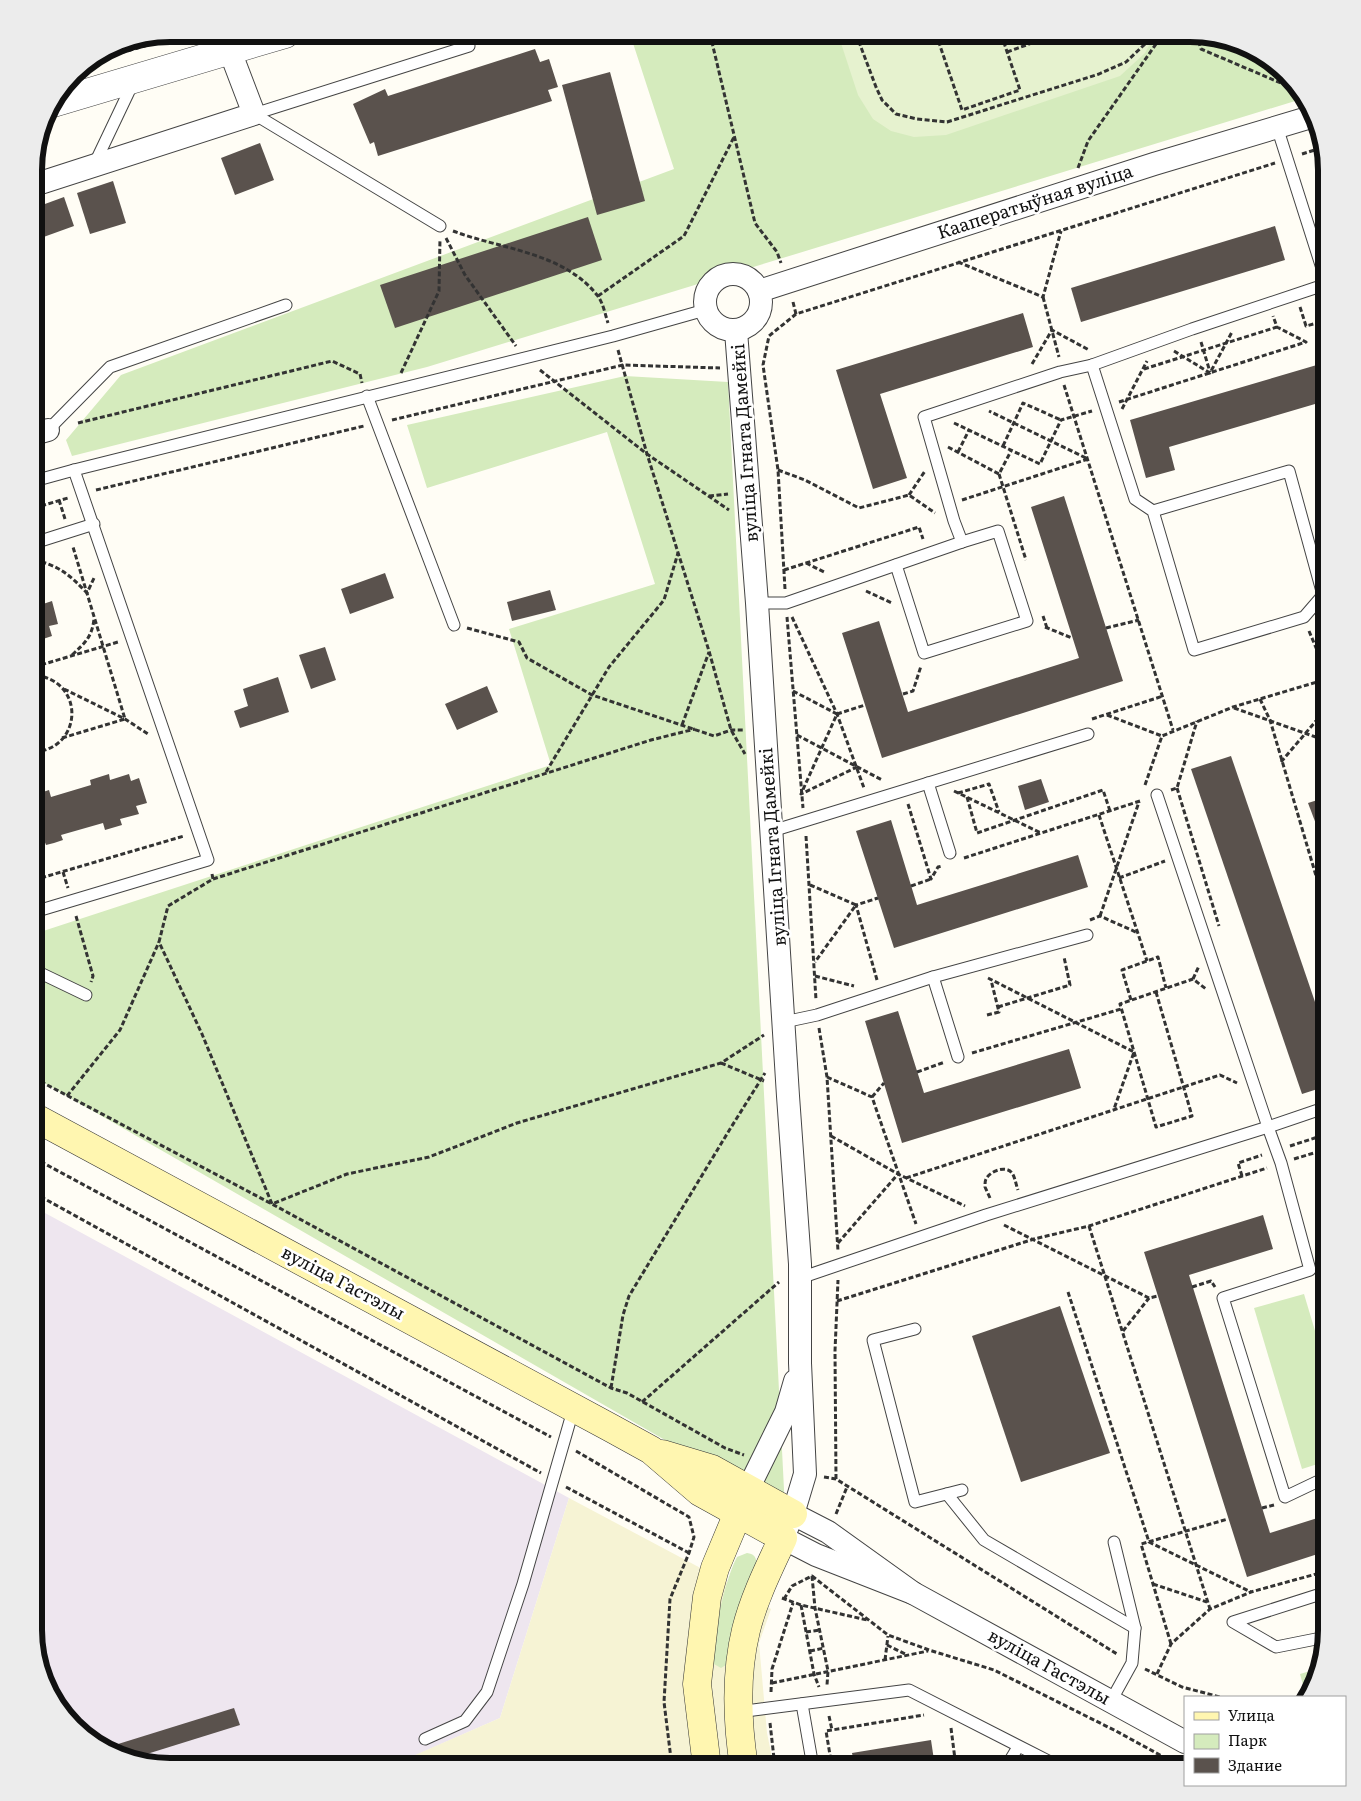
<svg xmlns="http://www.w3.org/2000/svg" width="1361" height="1801" font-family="Literata,serif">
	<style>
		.industrial { fill: #eee6ef }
		.farmland { fill: #f6f3d4 }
		.green { fill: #d5ebbd }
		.pitch { fill: #e6f2cf }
		.building { fill: #5a524d }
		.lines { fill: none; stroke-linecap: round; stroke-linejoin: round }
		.service-casing { stroke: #444; stroke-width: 13 }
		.minor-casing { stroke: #444; stroke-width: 24 }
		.tertiary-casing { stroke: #444; stroke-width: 29 }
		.secondary-casing { stroke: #333; stroke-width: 29 }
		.path { stroke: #333; stroke-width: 3; stroke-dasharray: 5 2.5; stroke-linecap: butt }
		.service { stroke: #fff; stroke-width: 11 }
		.minor { stroke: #fff; stroke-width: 22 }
		.tertiary { stroke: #fff; stroke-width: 28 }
		.secondary { stroke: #fff6b0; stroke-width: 28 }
		.labels { text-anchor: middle; stroke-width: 5; stroke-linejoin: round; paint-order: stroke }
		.street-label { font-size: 18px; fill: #111; stroke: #fff }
		.rim { fill: none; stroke: #111; stroke-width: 6 }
	</style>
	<rect width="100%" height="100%" fill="#fffdf5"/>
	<!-- industrial -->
	<polygon class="industrial" points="34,1207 569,1498 500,1718 407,1759 410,1767 170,1767 102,1749 57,1706 34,1631"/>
	<!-- farmland -->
	<polygon class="farmland" points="569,1498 740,1589 771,1609 759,1643 767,1733 774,1767 410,1767 406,1759 500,1718"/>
	<!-- green -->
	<g class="green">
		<polygon points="630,34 1200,34 1259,52 1304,95 1305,98 427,367 72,456 66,440 121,375 674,169"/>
		<polygon points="625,376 728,382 785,1509 34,1077 34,934 551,765 509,629 655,584 607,432 427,488 407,425"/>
		<polygon points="1304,1294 1327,1371 1327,1461 1302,1469 1254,1308"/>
		<path d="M747 1553C754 1554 755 1556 757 1562L728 1653 726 1665 721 1668 714 1664C713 1635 724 1582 737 1557Z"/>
		<polygon points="1317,1669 1312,1690 1305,1692 1300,1674"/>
	</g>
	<!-- pitch -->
	<polygon class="pitch" points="838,34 1155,34 1145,53 1120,76 946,135 914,137 891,131 873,119 858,95"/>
	<!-- building -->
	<g class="building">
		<polygon points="535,49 540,62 549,59 558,87 548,90 552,101 378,156 374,142 370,144 353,104 385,89 388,96"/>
		<polygon points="610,72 645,201 597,215 562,85"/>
		<polygon points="260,143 274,180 235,195 221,158"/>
		<polygon points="113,181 126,223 90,234 77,193"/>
		<polygon points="64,197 74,226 38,239 34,225 34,208"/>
		<polygon points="588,217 602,260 395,328 380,285"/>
		<polygon points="1275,226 1285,260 1081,322 1071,288"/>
		<polygon points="1023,313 1033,347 880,394 907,478 873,489 836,370"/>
		<polygon points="1327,362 1327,445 1315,404 1169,447 1175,470 1146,478 1130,420"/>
		<polygon points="1064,496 1123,681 882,758 842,633 879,621 908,712 1079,658 1031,507"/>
		<polygon points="385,573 394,598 350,614 341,589"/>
		<polygon points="550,590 556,610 512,621 507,602"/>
		<polygon points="42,598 43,604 52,601 58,624 49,626 52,636 34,642 34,600"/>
		<polygon points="325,647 336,680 311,689 299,655"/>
		<polygon points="278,677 289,712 240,728 234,711 248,706 243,689"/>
		<polygon points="487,686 498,712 457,730 445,704"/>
		<polygon points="1231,756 1327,1037 1327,1086 1302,1094 1191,769"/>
		<polygon points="109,774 110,780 129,774 131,781 139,778 147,803 136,806 139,814 120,819 122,825 105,830 103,823 61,835 63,840 54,843 46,845 44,840 34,843 34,795 49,790 51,797 91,785 90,780"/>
		<polygon points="1041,779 1049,802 1025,810 1018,786"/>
		<polygon points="1324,798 1327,806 1327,820 1316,824 1308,803"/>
		<polygon points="891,820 917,905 1078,855 1088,887 894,948 856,831"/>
		<polygon points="898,1011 924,1093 1069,1049 1081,1088 902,1143 865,1021"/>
		<polygon points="1263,1215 1273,1249 1189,1275 1270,1533 1327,1515 1327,1551 1247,1577 1144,1252"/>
		<polygon points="1060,1306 1110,1453 1021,1482 972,1336"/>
		<polygon points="234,1708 240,1725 134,1758 102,1749"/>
		<polygon points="931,1740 935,1767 855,1767 852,1753"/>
	</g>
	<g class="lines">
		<defs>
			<g id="service">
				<polyline points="254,114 469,46"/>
				<polyline points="254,114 440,226"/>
				<polyline points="94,165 133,83"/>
				<polyline points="1092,365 1135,499 1153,511 1289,471 1323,595 1304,617 1194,650 1153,511"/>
				<polyline points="367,396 454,625"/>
				<polyline points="48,430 110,367 286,305"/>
				<polyline points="34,481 74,470 613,336 705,310"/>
				<polyline points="34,543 94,524"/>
				<polyline points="896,565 924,653 1027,621 998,531 962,542"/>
				<polyline points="757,603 786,603 962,542 954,521 924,417 1060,372 1092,365 1192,329 1327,284 1277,127"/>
				<polyline points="928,783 950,853"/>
				<polyline points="1157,795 1268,1127 1281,1163 1310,1270 1223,1298 1285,1497 1327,1477"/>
				<polyline points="772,831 1088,734"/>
				<polyline points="34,912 208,860 74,470"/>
				<polyline points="34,970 86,995"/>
				<polyline points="933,977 958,1057"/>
				<polyline points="784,1022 817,1015 933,977 1087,935"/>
				<polyline points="800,1278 986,1215 1268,1127 1327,1107"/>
				<polyline points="915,1329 873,1340 915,1502 962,1490"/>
				<polyline points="947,1494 984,1540 1135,1628"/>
				<polyline points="1326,1637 1276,1647 1233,1622 1327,1592"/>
				<polyline points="1111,1701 1132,1663 1135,1628 1114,1542"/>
				<polyline points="802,1704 813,1767"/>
				<polyline points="738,1712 909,1690 1060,1767"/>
				<polyline points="425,1739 465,1721 487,1692 523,1584 574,1407"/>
				<polyline points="1006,1767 1018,1747"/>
			</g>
			<g id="minor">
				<polyline points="34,185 254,114 230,51"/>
				<circle cx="733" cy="302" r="28"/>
				<polyline points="759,291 1154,164 1311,117"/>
				<polyline points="736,331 757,603 788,1096 800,1264 800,1363 805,1474 793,1514 783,1538 816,1555 913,1593"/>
				<polyline points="34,434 48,430"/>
				<polyline points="741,1505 748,1489 786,1412 795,1381"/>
				<polyline points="793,1514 828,1532 913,1593 1185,1742"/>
			</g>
			<polyline id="tertiary" points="53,103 285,34"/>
			<g id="secondary">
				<path d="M34 1117 611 1428 651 1450 700 1492 783 1538C769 1568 754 1598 746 1630 735 1675 737 1722 744 1767"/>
				<polyline points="662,1454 712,1469 793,1514"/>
				<polyline points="707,1767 697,1684 707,1597 715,1568 738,1513"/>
			</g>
		</defs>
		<!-- service casing -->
		<use href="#service" class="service-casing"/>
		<!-- minor casing -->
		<use href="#minor" class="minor-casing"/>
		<!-- tertiary casing -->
		<use href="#tertiary" class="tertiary-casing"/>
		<!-- secondary casing -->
		<use href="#secondary" class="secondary-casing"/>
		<!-- path -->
		<g class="path">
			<polyline points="710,34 755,223 777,252 781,263"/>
			<polyline points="856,34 876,87 882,100 896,114 917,119 947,122 1099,74 1126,62 1145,44 1148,34"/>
			<polyline points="936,34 962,110 1020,90 1001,34"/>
			<polyline points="1196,34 1201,49 1302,92"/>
			<polyline points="1007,52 1057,34"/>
			<polyline points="92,61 187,34"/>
			<polyline points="1302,154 1321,148"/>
			<polyline points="1078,168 1088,141 1163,34"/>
			<path d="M453 231C500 249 563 252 597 295 603 302 605 314 608 323"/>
			<polyline points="446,238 465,275 516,346"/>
			<polyline points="958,262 1043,297 1061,231"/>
			<polyline points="598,296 684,236 734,137"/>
			<polyline points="1043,297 1059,357"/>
			<polyline points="793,302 796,314"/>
			<polyline points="1300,307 1306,326 1321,322"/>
			<polyline points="1201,342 1210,372"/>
			<polyline points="618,350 647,454 709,651 731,730 745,754"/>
			<polyline points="1174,351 1210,373 1232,332"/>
			<polyline points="1032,364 1052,330 1089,350"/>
			<polyline points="1144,369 1277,327"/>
			<polyline points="540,370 647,454 729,510"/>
			<polyline points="401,373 439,291 440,239"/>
			<polyline points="1064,385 1173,730"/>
			<polyline points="1119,402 1306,342 1277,327 1273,316"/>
			<polyline points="1122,409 1147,361"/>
			<polyline points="392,420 623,365 720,368"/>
			<polyline points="78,423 332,361 360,374 362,383"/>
			<polyline points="954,423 1040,464 1061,420 1092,411"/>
			<polyline points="1003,446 1023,403 1061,420"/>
			<polyline points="948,447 999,474 1011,451"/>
			<polyline points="958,452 969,430"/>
			<polyline points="778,470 805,480 859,508 909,495 935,513"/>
			<polyline points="999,474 1026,560"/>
			<polyline points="96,490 364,426"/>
			<polyline points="909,495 925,471"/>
			<polyline points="709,496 728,494"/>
			<polyline points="59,500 65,519"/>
			<polyline points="962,500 1088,459 989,411"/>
			<polyline points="34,508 68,498"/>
			<path d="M34 560C58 565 70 575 87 593L95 576"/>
			<polyline points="806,563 826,573"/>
			<polyline points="784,570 919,527 923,539"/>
			<polyline points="785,589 778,470 763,365 769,336 796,314 1275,163"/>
			<polyline points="866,591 892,603"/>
			<polyline points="1043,616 1047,628"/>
			<polyline points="787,617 803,808"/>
			<polyline points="792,617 837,714 864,788"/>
			<polyline points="1045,627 1072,638"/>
			<polyline points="467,628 519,642 527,658 592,695 714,736 731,730 744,730"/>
			<polyline points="1106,628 1139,620"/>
			<polyline points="1309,631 1327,674"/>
			<path d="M72 655C85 643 92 637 94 619"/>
			<polyline points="34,667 118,642"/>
			<polyline points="1320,681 1327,703"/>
			<polyline points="64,689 125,719 148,734"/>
			<polyline points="793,691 837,714 801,794 857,767"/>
			<polyline points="903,694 913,691 921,666"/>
			<polyline points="1260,699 1270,720 1327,913"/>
			<polyline points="1234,708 1327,741"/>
			<polyline points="837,714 865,705"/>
			<polyline points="1107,715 1162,736"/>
			<polyline points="1092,719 1163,696"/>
			<polyline points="682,725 709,652"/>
			<polyline points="797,735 882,780"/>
			<polyline points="62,738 125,719 73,547"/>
			<path d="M34 752C83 749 86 680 34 675"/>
			<polyline points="1281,762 1327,708"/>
			<polyline points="546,772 609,667 664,600 678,553"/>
			<polyline points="1145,785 1162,736 1233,707 1327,679"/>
			<polyline points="1177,788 1219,926"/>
			<polyline points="1171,790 1177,788 1197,721"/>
			<polyline points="954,791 1041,833"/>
			<polyline points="958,793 989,784 999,812"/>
			<polyline points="967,797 977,833 1103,790 1110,811"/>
			<polyline points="908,804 931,879 938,867 942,866"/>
			<polyline points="1099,815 1147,961"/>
			<polyline points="806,836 816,1000"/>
			<polyline points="964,858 1140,801"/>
			<polyline points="63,872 68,888"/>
			<polyline points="212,874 213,879 168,906 159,942 202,1034 272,1204 347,1174 429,1157 517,1123 721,1063 764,1035"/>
			<polyline points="1119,878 1165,861"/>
			<polyline points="213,879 651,740 695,729"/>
			<polyline points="34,880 184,836"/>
			<polyline points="810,885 856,905 815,962"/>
			<polyline points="911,886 931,879"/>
			<polyline points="76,916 93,976 91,982"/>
			<polyline points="1100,916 1139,802"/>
			<polyline points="1090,920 1100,916 1138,933"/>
			<polyline points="815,976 854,986"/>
			<polyline points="988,978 1134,1052 1114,1109"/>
			<polyline points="1193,979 1199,966"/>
			<polyline points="877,980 856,905 878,898"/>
			<polyline points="1156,992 1192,1116 1156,1127 1120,1004 1193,979 1206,989"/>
			<polyline points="1131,1000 1122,970 1158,957 1166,988"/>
			<polyline points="998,1007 1070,985 1064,957"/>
			<polyline points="987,1015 999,1012 991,980"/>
			<polyline points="819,1028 827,1077 838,1251"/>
			<polyline points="972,1053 1121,1009"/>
			<polyline points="721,1063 764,1081"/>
			<polyline points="917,1072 945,1062"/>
			<polyline points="827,1077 872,1097 916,1224"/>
			<polyline points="34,1078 272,1204 611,1388 627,1393 725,1448 744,1455"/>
			<polyline points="67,1096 120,1030 159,942"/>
			<polyline points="872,1097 884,1083"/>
			<polyline points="1320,1125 1327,1129"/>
			<polyline points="831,1136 898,1174 965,1206"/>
			<polyline points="1290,1146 1327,1134"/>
			<polyline points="34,1158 551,1437"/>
			<polyline points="1294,1159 1327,1149"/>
			<polyline points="1242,1176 1238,1163 1262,1155"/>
			<polyline points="906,1178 1220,1075 1237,1083"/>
			<polyline points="34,1193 541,1473"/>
			<path d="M990 1198 985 1187C985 1184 985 1181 986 1179 990 1171 1006 1165 1012 1173 1015 1177 1016 1185 1018 1190"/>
			<polyline points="1004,1225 1149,1298 1158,1296"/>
			<polyline points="1089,1226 1210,1609"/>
			<polyline points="838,1243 898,1174"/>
			<polyline points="1192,1287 1211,1281 1215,1287"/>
			<polyline points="1068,1292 1149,1542 1251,1592"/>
			<polyline points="837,1301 1034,1239 1089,1226 1267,1168"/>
			<polyline points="1123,1331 1149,1298"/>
			<polyline points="611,1388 623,1315 629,1296 730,1129 765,1073"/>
			<polyline points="642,1402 779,1282"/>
			<polyline points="576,1451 689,1517 694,1537 689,1553 670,1599 664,1702 672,1767"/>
			<polyline points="824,1477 836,1479 1117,1654"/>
			<polyline points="836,1479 835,1351 838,1280"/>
			<polyline points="566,1487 691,1554"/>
			<polyline points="1262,1508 1274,1505"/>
			<polyline points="836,1514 847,1487"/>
			<polyline points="812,1576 815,1608 828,1671 827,1685"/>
			<polyline points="1153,1584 1207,1602"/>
			<polyline points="782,1598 801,1605 867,1620"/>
			<polyline points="784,1599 792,1586 812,1576 888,1635 929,1650 994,1670 1116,1731 1182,1767"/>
			<polyline points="801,1605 814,1674 819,1687"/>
			<polyline points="806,1632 820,1630"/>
			<polyline points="1171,1644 1141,1544 1228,1519"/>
			<polyline points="887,1645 907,1655"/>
			<polyline points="810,1651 824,1648"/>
			<polyline points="885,1660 888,1636"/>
			<polyline points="1145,1669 1182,1687 1220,1697"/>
			<polyline points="1157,1674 1171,1644 1210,1609 1251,1592 1327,1571"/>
			<polyline points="772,1683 928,1651"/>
			<polyline points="771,1692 772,1669 793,1603"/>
			<polyline points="829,1716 832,1730"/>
			<polyline points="770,1723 775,1767"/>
			<polyline points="951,1728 956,1767"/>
			<polyline points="832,1767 826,1731 924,1715"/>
		</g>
		<!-- service -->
		<use href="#service" class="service"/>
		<!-- minor -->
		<use href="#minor" class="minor"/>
		<!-- tertiary -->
		<use href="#tertiary" class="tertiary"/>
		<!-- secondary -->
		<use href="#secondary" class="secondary"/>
	</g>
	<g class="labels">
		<!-- street labels -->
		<g class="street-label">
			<text transform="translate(1035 202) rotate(-18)" y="6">Кааператыўная вуліца</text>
			<text transform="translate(745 443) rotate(-94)" y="6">вуліца Ігната Дамейкі</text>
			<text transform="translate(773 847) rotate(-94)" y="6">вуліца Ігната Дамейкі</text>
			<text transform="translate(343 1283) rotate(28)" y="6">вуліца Гастэлы</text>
			<text transform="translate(1049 1667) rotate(29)" y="6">вуліца Гастэлы</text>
		</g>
	</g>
	<!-- crop -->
	<path d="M0 0H1361V1801H0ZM170 42H1190A128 128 0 0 1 1318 170V1630A128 128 0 0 1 1190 1758H170A128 128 0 0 1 42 1630V170A128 128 0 0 1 170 42Z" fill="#ececec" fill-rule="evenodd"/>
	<path class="rim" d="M170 42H1190A128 128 0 0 1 1318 170V1630A128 128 0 0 1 1190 1758H170A128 128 0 0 1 42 1630V170A128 128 0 0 1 170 42Z"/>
	<!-- legend -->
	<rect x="1184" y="1696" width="162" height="90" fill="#ffffff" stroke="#a0a0a0"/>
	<rect x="1194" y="1712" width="25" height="8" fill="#fff6b0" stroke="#a0a0a0"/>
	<text x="1228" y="1721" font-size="15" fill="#111111">Улица</text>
	<rect x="1194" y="1734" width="25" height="15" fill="#d5ebbd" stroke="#a0a0a0"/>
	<text x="1228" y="1746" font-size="15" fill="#111111">Парк</text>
	<rect x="1194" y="1758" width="25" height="15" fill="#5a524d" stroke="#a0a0a0"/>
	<text x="1228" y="1771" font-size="15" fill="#111111">Здание</text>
</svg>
